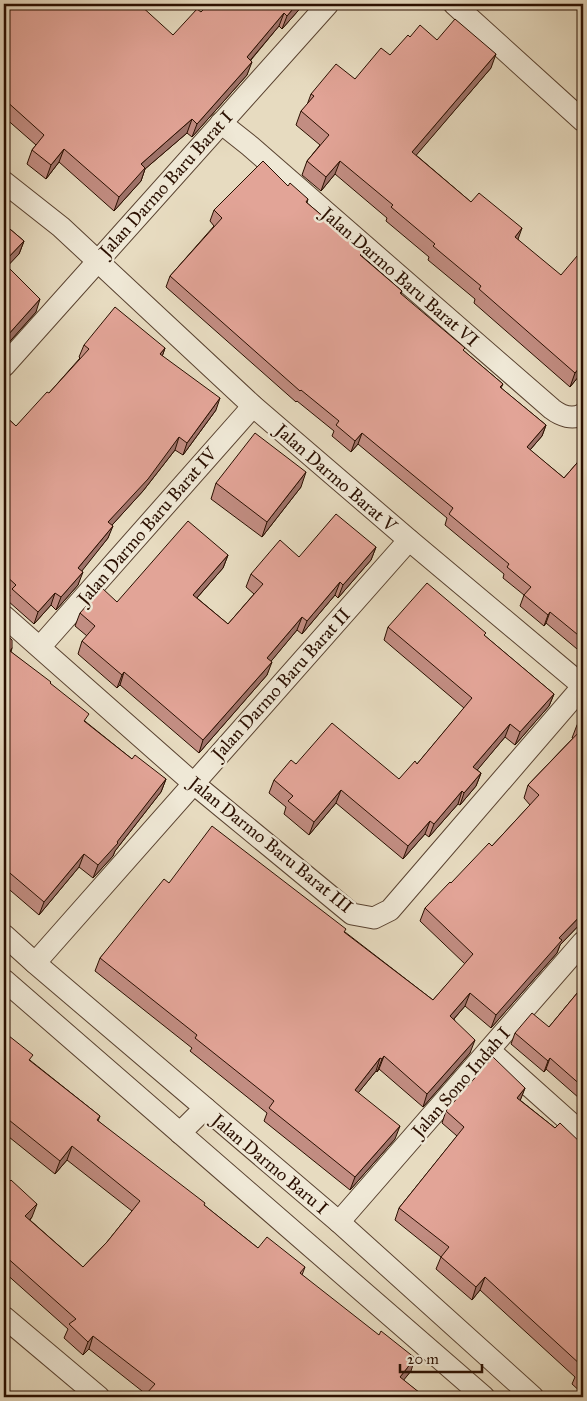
<svg xmlns="http://www.w3.org/2000/svg" width="587" height="1401" font-family="'IM FELL Great Primer',serif">
	<style>
		.lines { fill: none; stroke-linecap: round; stroke-linejoin: round }
		.street-casing { stroke: #594230; stroke-width: 23 }
		.street { stroke: #efe8d6; stroke-width: 21 }
		.wall { fill: #c28d82; stroke: #2a0f00 }
		.shaded-wall { fill: #9e736a; stroke: #2a0f00 }
		.building { fill: #e2a497; stroke: #2a0f00 }
		.labels { text-anchor: middle; stroke-width: 5; stroke-linejoin: round; paint-order: stroke }
		.street-label { font-size: 18px; fill: #2a0f00; stroke: #efe8d6 }
	</style>
	<rect width="100%" height="100%" fill="#e7dbc0"/>
	<filter id="stains"><feTurbulence type="fractalNoise" baseFrequency=".004" numOctaves="4"/><feColorMatrix values="0 0 0 0 .2 0 0 0 0 .09 0 0 0 0 .02 0 0 0 .5 -.17"/></filter>
	<radialGradient id="worn" r=".72"><stop offset=".6" stop-color="#630" stop-opacity="0"/><stop offset="1" stop-color="#630" stop-opacity=".3"/></radialGradient>
	<g class="lines">
		<defs>
			<g id="street">
				<polyline points="454,4 583,121"/>
				<path d="M221 123 250 146 552 409C561 416 573 420 583 414"/>
				<polyline points="4,182 61,227 253,406 409,540 583,686"/>
				<polyline points="4,366 328,4"/>
				<polyline points="4,616 193,783 352,914 374,918 390,910 583,686"/>
				<polyline points="40,647 253,406"/>
				<polyline points="4,935 35,963 339,1222 533,1397"/>
				<polyline points="35,963 409,540"/>
				<polyline points="4,980 484,1397"/>
				<polyline points="489,1050 583,1134"/>
				<polyline points="180,1133 205,1108"/>
				<polyline points="339,1222 583,942"/>
				<polyline points="4,1317 99,1397"/>
			</g>
		</defs>
		<!-- street casing -->
		<use href="#street" class="street-casing"/>
		<!-- street -->
		<use href="#street" class="street"/>
	</g>
	<!-- wall -->
	<g class="wall">
		<polygon points="304,4 282,29 279,26 251,60 247,75 192,137 187,133 145,169 141,181 114,211 59,162 46,179 27,164 32,150 36,145 4,117 4,14 173,35 201,12"/>
		<polygon points="410,37 437,40 491,68 416,155 471,202 518,239 583,371 570,387 474,303 475,299 428,260 429,257 386,221 387,218 335,174 321,191 302,175 307,161 320,145 296,125 301,111 307,105 311,94 355,79 390,55"/>
		<polygon points="288,186 308,199 307,203 364,251 362,256 402,291 401,294 464,351 503,384 501,388 546,425 542,436 530,450 564,478 583,456 583,654 546,623 544,626 520,606 524,595 503,578 504,574 445,525 447,518 358,444 351,452 332,436 334,431 297,401 296,402 166,287 170,276 214,226 210,221 214,210"/>
		<polygon points="4,224 24,241 19,254 7,266 36,312 4,348"/>
		<polygon points="84,345 165,348 162,356 216,410 183,455 175,450 143,491 112,525 108,538 81,571 78,585 56,610 51,605 34,624 8,601 10,595 4,590 4,415 16,426 49,393 80,358 79,357"/>
		<polygon points="216,483 301,487 262,537 211,499"/>
		<polygon points="376,547 371,560 338,598 335,595 302,634 297,630 271,661 267,675 199,753 120,685 117,688 78,654 82,641 87,636 75,626 80,613 117,602 228,555 223,568 197,598 228,624 254,594 246,587 251,574 299,557"/>
		<polygon points="388,627 485,636 554,694 549,706 515,745 505,737 477,770 481,773 476,786 460,805 458,804 429,837 425,834 403,859 336,803 309,835 284,814 286,807 269,793 274,780 296,764 399,779 417,764 464,708 384,640"/>
		<polygon points="4,633 12,648 11,652 50,683 86,722 132,759 166,779 161,792 115,851 113,856 93,878 79,867 39,915 4,885"/>
		<polygon points="583,718 583,921 560,945 557,953 491,1028 465,1006 454,1019 470,1053 423,1107 379,1069 377,1072 376,1071 358,1093 395,1139 350,1190 264,1121 267,1113 190,1051 192,1048 95,971 100,958 169,883 345,932 433,1000 465,964 420,921 425,908 492,846 530,805 524,798 528,785 573,738 572,738 577,725"/>
		<polygon points="583,986 583,1104 578,1100 579,1098 546,1069 544,1072 511,1044 515,1033 549,1027"/>
		<polygon points="4,1032 31,1061 100,1116 98,1121 258,1248 305,1267 302,1275 411,1371 403,1380 425,1397 146,1397 147,1395 89,1349 83,1355 64,1338 68,1329 4,1272 4,1187 32,1217 30,1220 83,1267 107,1242 132,1211 67,1160 55,1174 4,1133"/>
		<polygon points="525,1088 520,1100 555,1128 583,1145 583,1394 572,1384 575,1377 480,1290 472,1300 436,1269 441,1257 395,1220 399,1208 457,1136 442,1123 446,1111"/>
	</g>
	<!-- shaded-wall -->
	<g class="shaded-wall">
		<polygon points="297,4 304,4 282,29 287,16"/>
		<polygon points="284,13 279,26 242,70 247,57"/>
		<polygon points="496,54 491,68 407,166 412,152"/>
		<polygon points="252,62 247,75 192,137 197,124"/>
		<polygon points="192,119 187,133 145,169 141,181 114,211 119,197 141,164"/>
		<polygon points="64,149 59,162 46,179 51,165"/>
		<polygon points="340,161 335,174 321,191 326,177"/>
		<polygon points="522,228 517,242 515,237"/>
		<polygon points="24,241 19,254 4,270 4,262"/>
		<polygon points="40,299 36,312 4,348 7,336"/>
		<polygon points="165,348 161,360 160,354"/>
		<polygon points="583,363 583,371 570,387 575,373"/>
		<polygon points="220,398 216,410 183,455 187,443"/>
		<polygon points="546,425 542,436 523,458 527,447"/>
		<polygon points="362,433 358,444 351,452 355,441"/>
		<polygon points="179,437 175,450 143,491 104,534 108,522"/>
		<polygon points="306,472 301,487 262,537 267,522"/>
		<polygon points="113,526 108,538 74,581 78,568"/>
		<polygon points="376,547 371,560 338,598 343,585"/>
		<polygon points="228,555 223,568 188,608 193,595"/>
		<polygon points="83,572 78,585 56,610 61,597"/>
		<polygon points="340,582 335,595 302,634 307,621"/>
		<polygon points="55,593 51,605 34,624 38,612"/>
		<polygon points="550,612 546,623 544,626 548,615"/>
		<polygon points="302,617 297,630 263,671 267,658"/>
		<polygon points="272,662 267,675 199,753 203,740"/>
		<polygon points="124,672 120,685 117,688 122,675"/>
		<polygon points="554,694 549,706 515,745 520,732"/>
		<polygon points="510,724 505,737 469,780 473,767"/>
		<polygon points="481,773 476,786 460,805 464,793"/>
		<polygon points="166,779 161,792 115,851 113,856 93,878 98,865"/>
		<polygon points="341,790 336,803 309,835 314,822"/>
		<polygon points="462,791 458,804 429,837 434,824"/>
		<polygon points="430,821 425,834 403,859 408,846"/>
		<polygon points="84,854 79,867 39,915 44,902"/>
		<polygon points="583,913 583,921 560,945 557,953 491,1028 496,1015 559,938"/>
		<polygon points="470,993 465,1006 445,1029 450,1016"/>
		<polygon points="475,1040 470,1053 423,1107 427,1094"/>
		<polygon points="384,1056 379,1069 377,1072 382,1059"/>
		<polygon points="380,1058 376,1071 350,1103 355,1090"/>
		<polygon points="550,1058 546,1069 544,1072 548,1061"/>
		<polygon points="525,1088 520,1101 517,1098"/>
		<polygon points="400,1126 395,1139 350,1190 355,1177"/>
		<polygon points="72,1146 67,1160 55,1174 60,1161"/>
		<polygon points="37,1204 32,1217 21,1229 25,1216"/>
		<polygon points="485,1277 480,1290 472,1300 476,1287"/>
		<polygon points="93,1336 89,1349 83,1355 88,1342"/>
		<polygon points="415,1358 411,1371 395,1391 400,1377"/>
	</g>
	<!-- building -->
	<g class="building">
		<polygon points="13,4 139,4 173,35 197,9 201,12 209,4 297,4 287,16 284,13 247,57 252,62 197,124 192,119 141,164 145,168 119,197 64,149 51,165 32,150 44,135 4,99 4,14"/>
		<polygon points="455,19 496,54 412,152 471,202 479,193 522,228 515,237 561,275 583,249 583,363 575,373 479,289 481,286 433,246 435,244 391,207 393,205 340,161 326,177 307,161 329,135 301,111 314,96 311,94 336,64 355,79 381,48 390,55 408,35 410,37 420,25 437,40"/>
		<polygon points="263,161 288,186 290,183 308,199 306,202 364,251 360,255 402,291 400,293 465,348 463,350 503,384 500,387 546,425 527,447 564,478 583,456 583,639 550,612 548,615 524,595 531,587 507,567 509,564 449,514 453,508 362,433 355,441 336,425 339,421 301,390 300,391 170,276 222,218 214,210"/>
		<polygon points="4,224 24,241 4,262"/>
		<polygon points="4,263 40,299 7,336 4,332"/>
		<polygon points="115,307 165,348 160,354 220,398 187,443 179,437 148,479 108,522 113,526 78,568 83,572 61,597 55,593 38,612 12,589 16,585 4,574 4,415 16,426 47,392 49,393 89,349 84,345"/>
		<polygon points="255,433 306,472 267,522 216,483"/>
		<polygon points="336,514 376,547 343,585 340,582 307,621 302,617 267,658 272,662 203,740 124,672 122,675 82,641 95,626 80,613 102,588 117,602 188,521 228,555 193,595 228,624 263,584 251,574 280,540 299,557"/>
		<polygon points="427,583 486,633 484,635 554,694 520,732 510,724 473,767 481,773 464,793 462,791 434,824 430,821 408,846 341,790 314,822 288,801 293,796 274,780 291,760 296,764 332,723 399,779 415,761 417,764 472,698 388,627"/>
		<polygon points="4,633 12,640 12,648 10,651 51,682 50,683 89,714 84,721 132,759 135,755 166,779 117,842 118,843 98,865 84,854 44,902 4,868"/>
		<polygon points="583,718 583,913 559,938 562,940 496,1015 470,993 450,1016 475,1040 427,1094 384,1056 382,1059 380,1058 355,1090 400,1126 355,1177 269,1108 274,1101 195,1038 197,1035 100,958 164,879 169,883 212,826 346,929 344,932 433,1000 473,954 425,908 450,882 451,883 489,843 492,846 539,795 528,785 582,729 577,725"/>
		<polygon points="583,986 583,1087 550,1058 548,1061 515,1033 532,1013 549,1027"/>
		<polygon points="4,1032 33,1055 29,1060 100,1116 97,1120 205,1203 204,1205 258,1248 267,1237 305,1267 300,1273 379,1335 381,1331 415,1358 400,1377 425,1397 153,1397 147,1393 155,1384 93,1336 88,1342 69,1324 76,1319 4,1255 4,1187 11,1180 37,1204 25,1216 83,1267 107,1242 140,1201 72,1146 60,1161 4,1116"/>
		<polygon points="493,1057 525,1088 517,1098 555,1128 560,1123 583,1145 583,1377 577,1372 582,1366 485,1277 476,1287 441,1257 449,1247 399,1208 464,1127 446,1111"/>
	</g>
	<g class="labels">
		<!-- street labels -->
		<g class="street-label">
			<text transform="translate(166 184) rotate(-48)" y="6">Jalan Darmo Baru Barat I</text>
			<text transform="translate(400 277) rotate(41)" y="6">Jalan Darmo Baru Barat VI</text>
			<text transform="translate(336 478) rotate(41)" y="6">Jalan Darmo Barat V</text>
			<text transform="translate(147 526) rotate(-49)" y="6">Jalan Darmo Baru Barat IV</text>
			<text transform="translate(281 684) rotate(-48)" y="6">Jalan Darmo Baru Barat II</text>
			<text transform="translate(271 845) rotate(39)" y="6">Jalan Darmo Baru Barat III</text>
			<text transform="translate(461 1082) rotate(-49)" y="6">Jalan Sono Indah I</text>
			<text transform="translate(270 1164) rotate(40)" y="6">Jalan Darmo Baru I</text>
		</g>
	</g>
	<!-- margin -->
	<rect width="587" height="1401" fill="none" stroke="#e7dbc0" stroke-width="20"/>
	<rect x="5" y="5" width="577" height="1391" fill="none" stroke="#2a0f00" stroke-width="2.5"/>
	<rect x="10" y="10" width="567" height="1381" fill="none" stroke="#2a0f00"/>
	<!-- scale -->
	<path d="M400 1364v8h82v-8" fill="none" stroke="#2a0f00" stroke-width="2.5"/>
	<text x="407" y="1364" font-size="15" fill="#2a0f00" stroke="#efe8d6" stroke-width="4" paint-order="stroke">20 m</text>
	<rect width="100%" height="100%" filter="url(#stains)"/>
	<rect width="100%" height="100%" fill="url(#worn)"/>
</svg>
